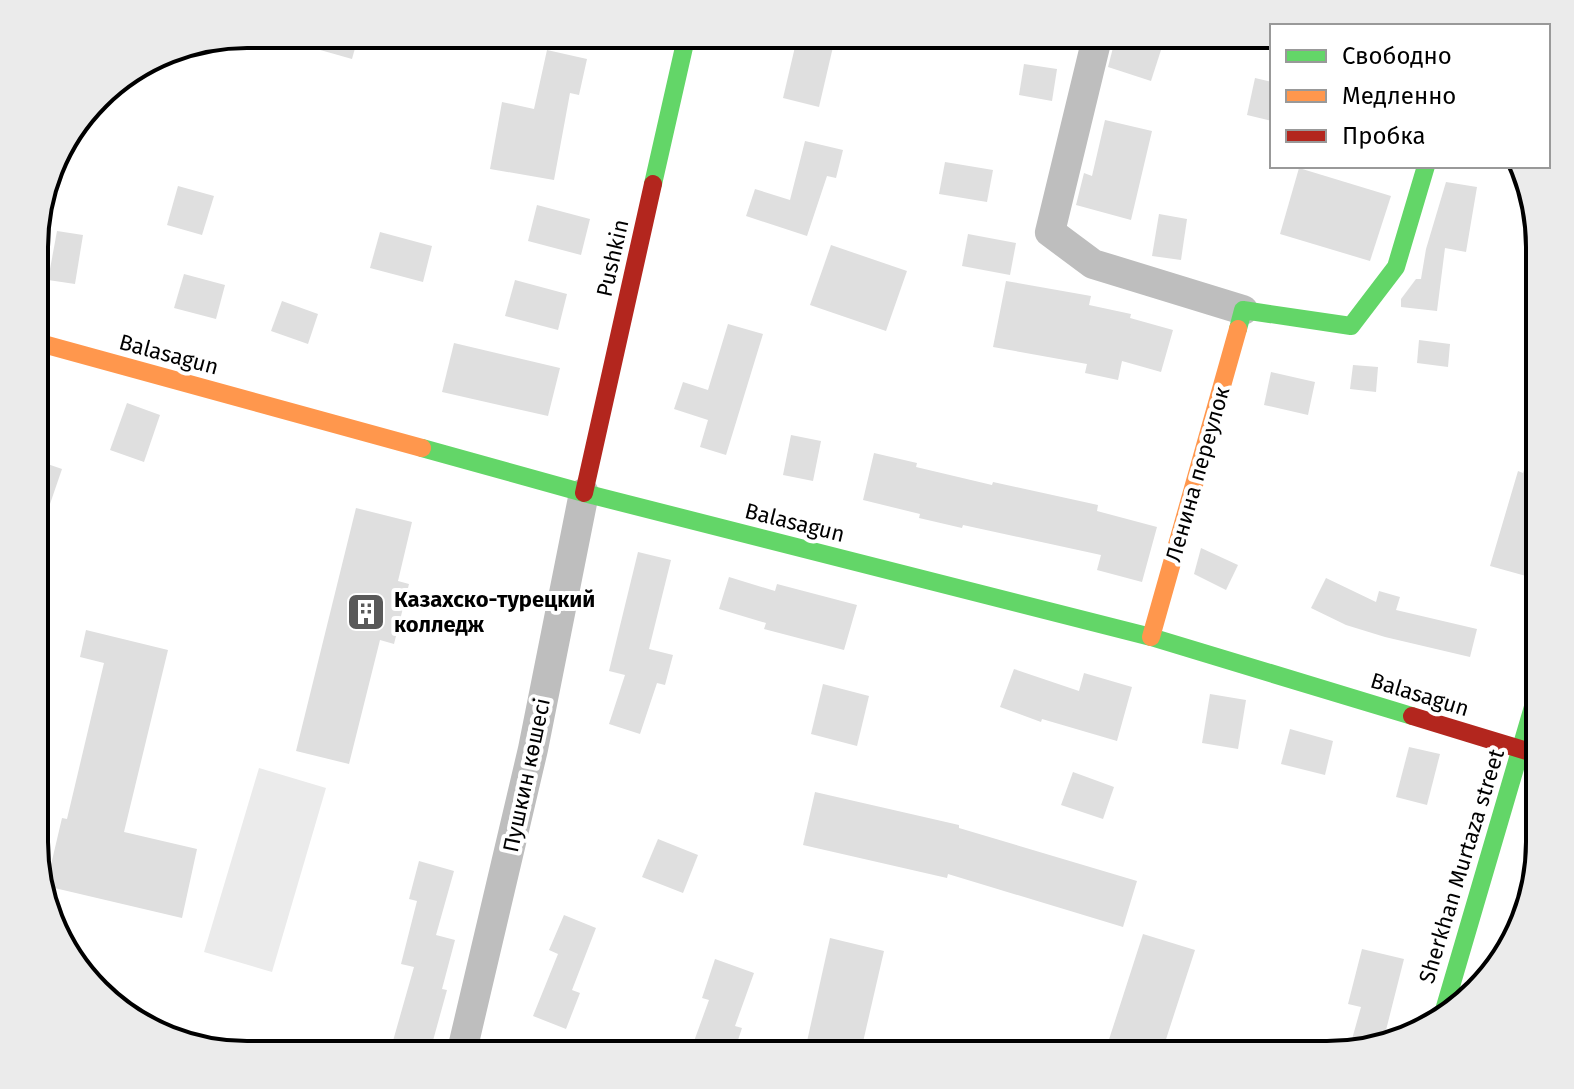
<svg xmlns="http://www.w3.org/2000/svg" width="1574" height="1089" font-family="'Fira Sans',sans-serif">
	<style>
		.green { fill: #ebebeb }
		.building { fill: #dfdfdf }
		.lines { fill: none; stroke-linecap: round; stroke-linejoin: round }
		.street { stroke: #bebebe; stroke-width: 30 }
		.fast { stroke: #63d668; stroke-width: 18 }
		.slow { stroke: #ff974d; stroke-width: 18 }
		.jam { stroke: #b3261e; stroke-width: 18 }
		.labels { text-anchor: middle; stroke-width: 8; stroke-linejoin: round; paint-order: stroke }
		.street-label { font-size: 22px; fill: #000; stroke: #fff }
		.poi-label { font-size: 22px; font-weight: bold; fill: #000; stroke: #fff; text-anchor: start }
		.rim { fill: none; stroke: #000; stroke-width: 4 }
	</style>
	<rect width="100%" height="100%" fill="#fff"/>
	<!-- green -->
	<polygon class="green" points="259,768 326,788 272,972 204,952"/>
	<!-- building -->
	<g class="building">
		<polygon points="286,34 359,34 352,59 285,40"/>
		<polygon points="798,34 836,34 819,107 783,98"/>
		<polygon points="1116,36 1161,50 1151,81 1108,67"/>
		<polygon points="547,50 587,59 579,95 570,93 554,180 490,169 502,102 534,109"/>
		<polygon points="1024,64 1057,69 1052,101 1019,95"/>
		<polygon points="1255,78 1272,82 1272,121 1247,115"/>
		<polygon points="1105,120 1152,131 1131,220 1076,205 1084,173 1092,176"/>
		<polygon points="805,141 843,150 836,178 827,176 807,236 746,216 755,189 790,200"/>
		<polygon points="945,162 993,170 987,202 939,194"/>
		<polygon points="1299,168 1391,196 1370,261 1280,234"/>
		<polygon points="1446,182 1477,187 1466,252 1445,248 1437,311 1401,307 1401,299 1416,279 1421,279 1426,249"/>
		<polygon points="178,186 214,196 202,235 167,225"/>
		<polygon points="537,205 590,219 581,255 528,241"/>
		<polygon points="1159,214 1187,219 1181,260 1152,256"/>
		<polygon points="57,231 83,235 75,284 48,280"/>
		<polygon points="380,232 432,246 423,282 370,268"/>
		<polygon points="968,234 1016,243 1010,275 962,266"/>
		<polygon points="831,245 907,271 886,331 810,305"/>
		<polygon points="184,274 225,285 216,319 174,308"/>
		<polygon points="515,280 567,294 558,330 505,316"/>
		<polygon points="1006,281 1091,296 1089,305 1131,314 1130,318 1173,330 1161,372 1122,361 1118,380 1085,373 1087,364 993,347"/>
		<polygon points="282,301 318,314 308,344 271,331"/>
		<polygon points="728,324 763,334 726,455 700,447 708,420 674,409 683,382 708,390"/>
		<polygon points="1419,340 1450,344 1448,367 1417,363"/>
		<polygon points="454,343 560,368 548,416 442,392"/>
		<polygon points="1353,365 1378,367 1376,392 1350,389"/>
		<polygon points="1271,372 1315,382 1308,415 1264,405"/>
		<polygon points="127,403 160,415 144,462 110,450"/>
		<polygon points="791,435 821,441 813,481 783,475"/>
		<polygon points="1535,435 1540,435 1540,543 1530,577 1490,566 1518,471 1523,473"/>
		<polygon points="874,453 917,463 916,467 992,485 993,482 1098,505 1097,511 1157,527 1142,582 1097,570 1101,555 963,525 962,528 919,518 920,514 863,500"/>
		<polygon points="36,460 62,469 39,536 36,535"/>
		<polygon points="356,508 412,522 398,581 409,584 394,644 380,640 349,764 296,751"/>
		<polygon points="1201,548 1238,565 1226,590 1194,574"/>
		<polygon points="638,552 671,560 649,649 673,655 665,685 657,683 640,734 609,724 625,675 609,671"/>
		<polygon points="729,577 775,591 777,584 857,605 844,650 764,629 766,623 719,609"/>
		<polygon points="1326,578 1376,602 1379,591 1400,597 1396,610 1477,629 1470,657 1385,637 1346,625 1311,608"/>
		<polygon points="86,630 168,650 124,832 197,849 182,918 46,886 62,818 67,819 104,663 80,657"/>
		<polygon points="1014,669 1079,691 1084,673 1132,687 1117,741 1042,719 1041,722 1000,707"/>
		<polygon points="823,684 869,696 857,746 811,734"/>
		<polygon points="1210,694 1246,700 1238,749 1202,743"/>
		<polygon points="1290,729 1333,741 1325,775 1281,764"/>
		<polygon points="1409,747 1440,754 1427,805 1396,797"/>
		<polygon points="1073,772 1114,787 1103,819 1061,805"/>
		<polygon points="815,792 959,825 959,828 1137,881 1123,927 948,874 947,878 803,845"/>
		<polygon points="658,839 698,855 683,893 642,877"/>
		<polygon points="419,861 454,871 436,935 455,940 442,989 447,990 429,1055 389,1055 414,967 401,964 417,901 409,899"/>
		<polygon points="564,915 596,928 572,990 580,993 566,1029 533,1016 558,954 549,950"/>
		<polygon points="1143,934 1195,950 1169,1030 1161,1055 1104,1055"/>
		<polygon points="830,938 884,951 860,1055 804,1055"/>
		<polygon points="1362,949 1404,959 1383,1042 1349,1050 1361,1007 1348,1004"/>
		<polygon points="715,959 754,973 735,1026 742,1028 733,1055 689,1055 709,1000 702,998"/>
	</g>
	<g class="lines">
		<!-- street -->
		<g class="street">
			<polyline points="1098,34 1050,232 1093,264 1243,310"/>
			<polyline points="461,1055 533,749 584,493"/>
		</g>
		<!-- fast -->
		<g class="fast">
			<polyline points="653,184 687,34"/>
			<polyline points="1238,329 1243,310 1351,326 1396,267 1426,166"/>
			<polyline points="422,448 584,493 1151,637 1412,716"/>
			<polyline points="1442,1017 1540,683"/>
		</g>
		<!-- slow -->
		<g class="slow">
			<polyline points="36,342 422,448"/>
			<polyline points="1151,637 1238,329"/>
		</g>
		<!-- jam -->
		<g class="jam">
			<polyline points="584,493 653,184"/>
			<polyline points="1412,716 1540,755"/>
		</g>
	</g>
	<!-- icons -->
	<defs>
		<symbol id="building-square" viewBox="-11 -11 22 22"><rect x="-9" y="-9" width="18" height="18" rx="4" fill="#595959" stroke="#fff"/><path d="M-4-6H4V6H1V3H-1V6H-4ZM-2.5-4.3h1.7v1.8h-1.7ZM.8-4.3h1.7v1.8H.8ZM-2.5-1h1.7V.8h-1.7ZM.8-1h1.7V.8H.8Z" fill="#fff"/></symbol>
	</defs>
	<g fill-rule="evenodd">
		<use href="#building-square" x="344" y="590" width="44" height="44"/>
	</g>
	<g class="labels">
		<!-- street labels -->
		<g class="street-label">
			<text transform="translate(612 258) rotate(-77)" y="8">Pushkin</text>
			<text transform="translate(169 354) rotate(15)" y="8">Balasagun</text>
			<text transform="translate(1197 474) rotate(-74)" y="8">Ленина переулок</text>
			<text transform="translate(795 522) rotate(14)" y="8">Balasagun</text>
			<text transform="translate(1420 694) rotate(17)" y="8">Balasagun</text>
			<text transform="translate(526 775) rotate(-78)" y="8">Пушкин көшесі</text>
			<text transform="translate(1461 866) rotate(-73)" y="8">Sherkhan Murtaza street</text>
		</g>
		<!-- poi labels -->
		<g class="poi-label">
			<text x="394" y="607">Казахско-турецкий<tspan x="394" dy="25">колледж</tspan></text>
		</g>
	</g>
	<!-- crop -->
	<path d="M0 0H1574V1089H0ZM247 48H1327A199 199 0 0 1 1526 247V842A199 199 0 0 1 1327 1041H247A199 199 0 0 1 48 842V247A199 199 0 0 1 247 48Z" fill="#ebebeb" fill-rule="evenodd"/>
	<path class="rim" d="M247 48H1327A199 199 0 0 1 1526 247V842A199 199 0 0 1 1327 1041H247A199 199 0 0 1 48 842V247A199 199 0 0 1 247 48Z"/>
	<!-- legend -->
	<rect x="1270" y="24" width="280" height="144" fill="#ffffff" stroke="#999999" stroke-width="2"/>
	<rect x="1286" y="50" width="40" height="12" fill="#63d668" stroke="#999999" stroke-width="2"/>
	<text x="1342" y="64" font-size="24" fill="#000000">Свободно</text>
	<rect x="1286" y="90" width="40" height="12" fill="#ff974d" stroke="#999999" stroke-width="2"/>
	<text x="1342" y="104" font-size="24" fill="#000000">Медленно</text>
	<rect x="1286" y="130" width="40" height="12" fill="#b3261e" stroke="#999999" stroke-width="2"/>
	<text x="1342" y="144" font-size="24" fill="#000000">Пробка</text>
</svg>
